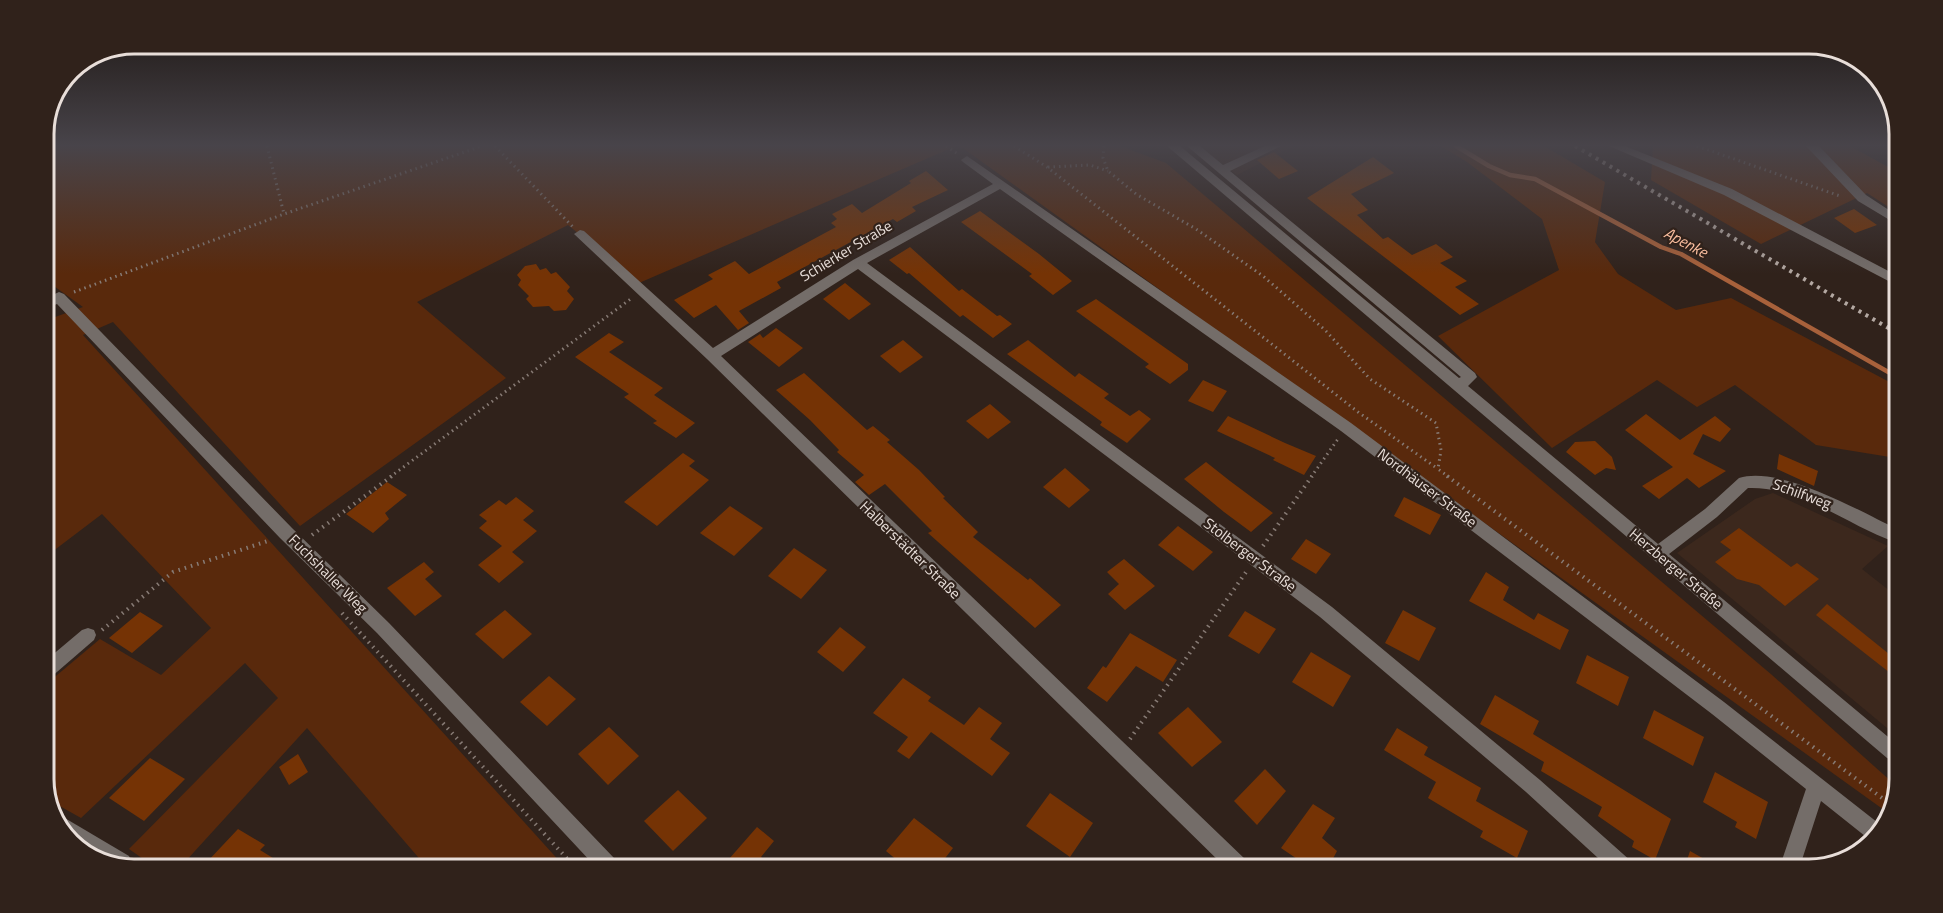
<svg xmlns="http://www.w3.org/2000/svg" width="1943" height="913" font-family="'Titillium Web',sans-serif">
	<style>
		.built { fill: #3c281d }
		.green { fill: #59290c }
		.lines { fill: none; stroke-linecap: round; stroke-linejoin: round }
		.stream { stroke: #a8613b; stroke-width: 4.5 }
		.building { fill: #753305 }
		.path-far1 { stroke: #877b75; stroke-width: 3; stroke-dasharray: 1.5 4; stroke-linecap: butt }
		.path { stroke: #877b75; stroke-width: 4; stroke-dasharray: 1.5 5; stroke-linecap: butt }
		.minor { fill: #746d69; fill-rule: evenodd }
		.rail { stroke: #b3a8a2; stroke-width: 4; stroke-dasharray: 3 5; stroke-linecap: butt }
		.labels { text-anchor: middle; stroke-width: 4.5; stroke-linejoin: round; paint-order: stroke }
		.street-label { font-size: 15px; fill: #e8ded9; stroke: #30221b }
		.water-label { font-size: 16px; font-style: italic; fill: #fbbe9f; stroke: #30221b }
		.rim { fill: none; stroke: #e8ded9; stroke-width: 3 }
	</style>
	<rect width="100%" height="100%" fill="#30221b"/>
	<!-- built -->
	<g class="built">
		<polygon points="1198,146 1294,146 1237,175"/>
		<polygon points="1773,493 1888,546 1862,569 1895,595 1893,733 1677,553 1755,499"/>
	</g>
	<!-- green -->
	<g class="green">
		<polygon points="44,146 956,146 639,283 568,225 417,302 506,378 300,526 113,322 83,335 562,864 424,864 307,728 184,863 149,863 129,849 278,698 245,663 81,818 49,800 44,785 44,686 100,639 161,675 211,628 102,514 44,558 44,321 83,307 44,279"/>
		<polygon points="960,146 1120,146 1166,163 1772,675 1893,783 1892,814 1891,815"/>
		<polygon points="1441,146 1544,146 1605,182 1595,242 1618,274 1676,310 1731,298 1897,386 1896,458 1816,445 1735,385 1697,407 1657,380 1552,448 1438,336 1559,270 1542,219 1467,162"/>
		<polygon points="1653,146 1850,146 1899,173 1898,213 1867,193 1761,244 1651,180"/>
	</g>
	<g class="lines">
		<!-- stream -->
		<polyline class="stream" points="1456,146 1489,166 1510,175 1535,179 1661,247 1681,254 1897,377"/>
	</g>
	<!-- building -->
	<g class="building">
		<polygon points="1274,152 1298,171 1279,179 1257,160"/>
		<polygon points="1373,157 1394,173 1351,194 1368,210 1357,215 1383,239 1388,237 1412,255 1436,244 1453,257 1440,263 1467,281 1455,287 1479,304 1460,315 1307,198"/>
		<polygon points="926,171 948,190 912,207 916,211 897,222 893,219 777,282 781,288 739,311 749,323 738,330 716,305 694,318 674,300 713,279 708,275 735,261 749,274 836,227 831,223 837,219 832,214 852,204 862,213 911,183 909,181"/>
		<polygon points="1854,209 1877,225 1855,233 1834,218"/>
		<polygon points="980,211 1039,254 1072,281 1053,295 1029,276 1032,274 961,222"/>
		<polygon points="910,247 959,291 962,289 997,316 1000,315 1012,324 993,338 963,315 960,317 909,273 907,274 889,260"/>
		<polygon points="536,264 540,270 546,268 551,274 556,272 570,287 567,291 574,299 566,310 554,311 549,306 533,307 526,299 529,296 518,285 521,280 517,275 525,266"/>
		<polygon points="845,283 871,304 849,320 823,299"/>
		<polygon points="1096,299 1188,364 1188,370 1170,384 1145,367 1149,364 1076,311"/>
		<polygon points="776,328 803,348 779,367 748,342 760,334 763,338"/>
		<polygon points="609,333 624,342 609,352 663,388 654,395 695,423 676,438 653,423 657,421 624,397 629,394 575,357"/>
		<polygon points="903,340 923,357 900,373 880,356"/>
		<polygon points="1028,340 1075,377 1079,373 1109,394 1104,398 1130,416 1139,410 1151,419 1127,443 1100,425 1102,422 1007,354"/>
		<polygon points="804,373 867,430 873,426 890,440 887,442 919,470 945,497 943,498 978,532 973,537 1028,580 1030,578 1061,605 1035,628 928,533 932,531 885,484 869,495 855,482 864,475 837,452 839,450 810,420 776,390"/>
		<polygon points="1203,380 1227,391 1213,412 1188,401"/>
		<polygon points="990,404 1011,422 988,439 966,421"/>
		<polygon points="1646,414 1680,440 1715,416 1731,429 1720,442 1703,434 1693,454 1726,471 1699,488 1687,478 1659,499 1642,486 1673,467 1625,430"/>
		<polygon points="1228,416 1285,443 1316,456 1304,475 1273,460 1275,458 1217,431"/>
		<polygon points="1595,441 1612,457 1616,470 1606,468 1595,475 1566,452 1575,442"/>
		<polygon points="683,453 695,461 689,466 709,480 657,526 624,502"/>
		<polygon points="1779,454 1818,471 1814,486 1777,469"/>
		<polygon points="1206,462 1230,481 1273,513 1251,532 1224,512 1184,479"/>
		<polygon points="1065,468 1090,490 1069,508 1043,487"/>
		<polygon points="387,482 407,495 385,513 389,519 373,533 346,514"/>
		<polygon points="516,497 534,511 523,520 537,531 512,552 524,562 499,583 478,565 502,546 479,528 487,521 479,515 499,500 506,505"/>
		<polygon points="1404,497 1441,515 1430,535 1394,516"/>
		<polygon points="730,506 763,528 734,556 700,533"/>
		<polygon points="1178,526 1213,552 1193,571 1158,545"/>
		<polygon points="1739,528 1791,567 1797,563 1819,579 1785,606 1759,585 1737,579 1715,562 1731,550 1720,542"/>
		<polygon points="1306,539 1331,554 1316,574 1291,559"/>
		<polygon points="794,548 827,570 801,599 768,576"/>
		<polygon points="1124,559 1155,586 1125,610 1108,594 1119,584 1107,572"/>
		<polygon points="424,562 434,572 425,579 442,596 415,616 387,588"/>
		<polygon points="1486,572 1509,587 1503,600 1534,620 1538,613 1569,630 1560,650 1469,601"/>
		<polygon points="1827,604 1894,658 1894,676 1816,615"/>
		<polygon points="505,610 532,634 503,659 475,634"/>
		<polygon points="1403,610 1436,628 1419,661 1385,643"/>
		<polygon points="1245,611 1276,629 1259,654 1228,636"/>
		<polygon points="140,612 163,626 132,653 109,638"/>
		<polygon points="840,627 866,647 843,672 817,652"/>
		<polygon points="1130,633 1177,660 1163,682 1136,666 1107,702 1087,688 1103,666 1106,668"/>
		<polygon points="1311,652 1351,676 1333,707 1292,682"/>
		<polygon points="1587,655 1629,677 1618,706 1576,683"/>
		<polygon points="549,676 576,699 547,726 520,702"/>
		<polygon points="903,678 931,697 928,701 964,725 979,707 1002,723 990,739 1010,753 992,776 931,732 909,759 897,751 908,737 873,713"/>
		<polygon points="1495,695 1539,721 1533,734 1671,819 1655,860 1632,847 1634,841 1598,816 1602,807 1541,771 1544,762 1480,724"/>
		<polygon points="1188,707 1222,742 1192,767 1158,733"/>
		<polygon points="1654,710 1704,737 1693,766 1643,738"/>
		<polygon points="609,727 639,756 608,785 578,754"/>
		<polygon points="1397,728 1428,747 1424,755 1481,788 1476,801 1528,831 1517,858 1480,837 1483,831 1428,798 1436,782 1384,750"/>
		<polygon points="298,754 308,772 289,785 279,767"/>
		<polygon points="150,758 185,779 144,821 109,798"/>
		<polygon points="1265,769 1286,791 1257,825 1234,801"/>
		<polygon points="1715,772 1768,802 1756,839 1735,827 1737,822 1703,802"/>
		<polygon points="678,790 707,818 673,851 644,821"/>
		<polygon points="1050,793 1093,823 1070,857 1026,826"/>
		<polygon points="1313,804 1335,818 1322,838 1337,851 1328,868 1309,867 1281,848"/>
		<polygon points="914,818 953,848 939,866 904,866 886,851"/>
		<polygon points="757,827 774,841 761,857 772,865 737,865 729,859"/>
		<polygon points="238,829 265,845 260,850 281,863 206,863"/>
		<polygon points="1690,851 1722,869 1684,869"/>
	</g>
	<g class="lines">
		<!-- path-far1 -->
		<g class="path-far1">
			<polyline points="267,146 284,214"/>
			<polyline points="495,146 573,227"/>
			<polyline points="946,146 958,154"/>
			<polyline points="1014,146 1047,167 1358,412 1438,469"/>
			<polyline points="1104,146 1103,158 1108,171 1136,194 1196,229 1263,276 1325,330 1370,379 1436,423 1441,450 1438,469 1449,477"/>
			<polyline points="1697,146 1840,196"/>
			<polyline points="1048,167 1090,165 1108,171"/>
			<polyline points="74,292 284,214 482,146"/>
			<polyline points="390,477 632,298"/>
			<polyline points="1311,477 1338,439"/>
		</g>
		<!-- path -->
		<g class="path">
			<polyline points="1447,476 1893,806"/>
			<polyline points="312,535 392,476"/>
			<polyline points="1263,546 1312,476"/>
			<polyline points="342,613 572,864"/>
			<polyline points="102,630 173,572 271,540"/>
			<polyline points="1130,739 1246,572"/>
		</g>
		<!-- minor -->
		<g class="minor">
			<path d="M1167 146H1180L1459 378 1461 377 1187 146H1200L1223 165 1265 146H1281L1230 171 1475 373 1477 377 1468 386 1658 544 1705 509 1739 478C1779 465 1858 510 1895 528V542C1846 525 1802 486 1748 488L1717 517 1669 554 1893 741V761L1887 758Z"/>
			<polygon points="1609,146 1625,146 1732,189 1898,276 1898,286 1724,195"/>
			<polygon points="1806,146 1819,146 1866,195 1898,216 1898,225 1858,201"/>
			<polygon points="967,156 1351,423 1724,702 1882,826 1870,840 1821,801 1799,869 1779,869 1806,789 1712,714 1341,431 1000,189 867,263 1332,607 1540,780 1632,862 1635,869 1610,869 1526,792 1320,617 858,269 721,356 1246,860 1249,867 1225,867 707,359 574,234 580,230 584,231 713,348 853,260 993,184 963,162 961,160"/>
			<polygon points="59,292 64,294 292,528 389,623 614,858 617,865 593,864 377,633 280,538 57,304 44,309 44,299"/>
			<polygon points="88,628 94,630 96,635 94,640 50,678 44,680 44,662 82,630"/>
			<polygon points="58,814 129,856 132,863 103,862 62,834 55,815"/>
		</g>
		<!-- rail -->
		<polyline class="rail" points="1575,146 1897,333"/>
	</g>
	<!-- sky -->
	<linearGradient id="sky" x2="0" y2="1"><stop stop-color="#1a130f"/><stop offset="0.53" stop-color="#48444a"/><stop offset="1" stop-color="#48444a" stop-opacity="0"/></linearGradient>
	<rect width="1943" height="274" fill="url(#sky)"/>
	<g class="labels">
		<!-- street labels -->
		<g class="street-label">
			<text transform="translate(846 251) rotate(-31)" y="5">Schierker Straße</text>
			<text transform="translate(1427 488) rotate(37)" y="5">Nordhäuser Straße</text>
			<text transform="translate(1802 494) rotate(20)" y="5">Schilfweg</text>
			<text transform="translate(910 550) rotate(44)" y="5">Halberstädter Straße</text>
			<text transform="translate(1250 555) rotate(37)" y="5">Stolberger Straße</text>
			<text transform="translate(1676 569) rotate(40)" y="5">Herzberger Straße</text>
			<text transform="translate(328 574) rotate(45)" y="5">Fuchshaller Weg</text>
		</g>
		<!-- water labels -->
		<g class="water-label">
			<text transform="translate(1686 242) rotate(28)" y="6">Apenke</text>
		</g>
	</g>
	<!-- crop -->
	<path d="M0 0H1943V913H0ZM134 54H1809A80 80 0 0 1 1889 134V779A80 80 0 0 1 1809 859H134A80 80 0 0 1 54 779V134A80 80 0 0 1 134 54Z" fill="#30221b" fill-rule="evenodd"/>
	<path class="rim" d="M134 54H1809A80 80 0 0 1 1889 134V779A80 80 0 0 1 1809 859H134A80 80 0 0 1 54 779V134A80 80 0 0 1 134 54Z"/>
</svg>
